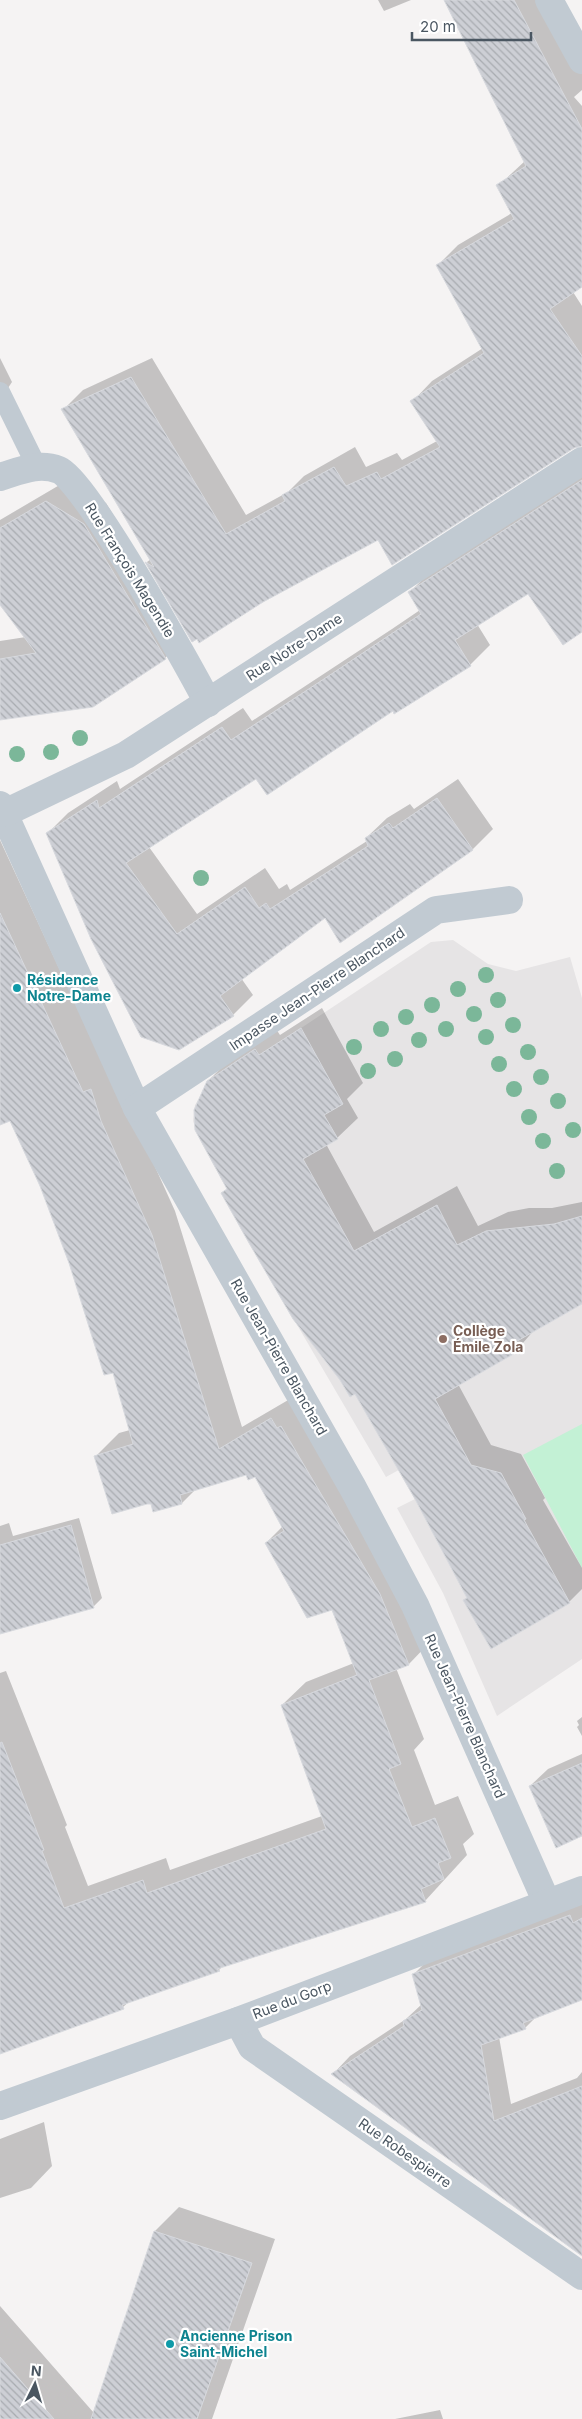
<svg xmlns="http://www.w3.org/2000/svg" width="582" height="2419" font-family="Inter,sans-serif">
	<style>
		.education { fill: #e6e4e5 }
		.grass { fill: #c3f1d5 }
		.shadow { fill: #0003 }
		.building { fill: url(#building-back-hatch); stroke: #d7d9de }
		.lines { fill: none; stroke-linecap: round; stroke-linejoin: round }
		.service { stroke: #c1cad2; stroke-width: 20 }
		.minor { stroke: #c1cad2; stroke-width: 28 }
		.tree { fill: #7bb799 }
		.culture-dot { fill: #0f9aa8; stroke: #fff; stroke-width: 2 }
		.education-dot { fill: #8d6e63; stroke: #fff; stroke-width: 2 }
		.labels { text-anchor: middle; stroke-width: 4.5; stroke-linejoin: round; paint-order: stroke }
		.street-label { font-size: 14px; fill: #4a5661; stroke: #fff }
		.culture-label { font-size: 14px; font-weight: bold; fill: #0d838f; stroke: #fff; text-anchor: start }
		.education-label { font-size: 14px; font-weight: bold; fill: #785e54; stroke: #fff; text-anchor: start }
	</style>
	<defs>
		<pattern id="building-back-hatch" width="6" height="6" patternUnits="userSpaceOnUse" patternTransform="scale(1.25)"><rect width="6" height="6" fill="#cdcfd5"/><path d="M-1 5l2 2M0 0l6 6M5-1l2 2" fill="none" stroke="#a8abb0"/></pattern>
	</defs>
	<rect width="100%" height="100%" fill="#f5f3f3"/>
	<!-- education -->
	<polygon class="education" points="453,940 488,964 516,971 570,957 582,998 582,1659 497,1716 443,1593 397,1508 419,1497 406,1466 386,1477 241,1229 227,1189 198,1136 193,1121 195,1105 200,1097 209,1089 431,942"/>
	<!-- grass -->
	<polygon class="grass" points="582,1424 582,1568 523,1455"/>
	<!-- shadow -->
	<g class="shadow">
		<polygon points="378,0 411,0 384,11"/>
		<polygon points="445,0 541,0 582,72 582,90 574,97 582,106 582,286 573,292 582,306 582,444 378,539 193,640 147,562 151,559 63,410 83,390 152,358 246,515 288,492 304,476 355,447 366,467 397,453 402,460 437,441 412,402 432,381 483,348 438,265 458,245 512,213 498,186 525,161"/>
		<polygon points="0,358 12,382 0,400"/>
		<polygon points="582,474 582,631 528,592 477,624 490,645 470,665 393,710 256,778 149,847 197,914 265,868 279,889 287,884 290,890 367,841 366,838 387,818 410,804 414,809 458,779 493,829 473,849 340,941 326,916 241,978 253,995 233,1015 48,833 68,813 117,781 120,789 243,708 252,721 392,629 420,610 410,592 430,572"/>
		<polygon points="68,480 106,503 187,637 165,658 0,719 0,641 26,637 0,603 0,520"/>
		<polygon points="0,840 106,1070 124,1098 175,1211 242,1427 295,1396 432,1640 409,1664 396,1668 424,1739 414,1750 435,1805 458,1796 474,1834 463,1844 467,1855 425,1901 223,1966 219,1970 130,2001 123,2007 0,2053 0,1673 6,1671 67,1825 65,1827 88,1886 166,1858 170,1870 322,1816 282,1705 306,1682 354,1663 333,1608 266,1543 283,1526 255,1475 246,1474 196,1489 182,1503 152,1503 96,1456 119,1433 130,1430 114,1371 41,1185 11,1119 0,1123"/>
		<polygon points="322,1008 363,1083 347,1099 358,1118 337,1138 326,1144 374,1232 457,1186 478,1226 508,1212 529,1208 552,1208 582,1202 582,1303 535,1329 516,1351 458,1384 491,1445 521,1454 545,1498 543,1500 582,1568 582,1589 569,1602 464,1600 468,1597 416,1498 356,1392 228,1188 208,1081 228,1061 276,1029 280,1035"/>
		<polygon points="79,1518 102,1598 93,1607 0,1633 0,1526 9,1523 13,1536"/>
		<polygon points="582,1717 582,1736 577,1727 579,1725 577,1721"/>
		<polygon points="582,1754 582,1835 530,1786 548,1769"/>
		<polygon points="582,1900 582,1998 536,2017 525,2028 499,2037 511,2104 577,2078 582,2072 582,2185 333,2074 350,2056 406,2019 422,2004 413,1975 431,1957"/>
		<polygon points="44,2122 52,2166 31,2188 0,2198 0,2139"/>
		<polygon points="179,2207 275,2239 212,2419 0,2419 0,2306 94,2413 155,2231"/>
		<polygon points="440,2410 443,2419 395,2419"/>
	</g>
	<!-- building -->
	<g class="building">
		<polygon points="444,0 514,0 582,129 582,287 550,309 582,356 582,446 574,448 392,565 378,540 263,602 199,643 197,639 192,642 145,562 154,567 61,409 131,377 226,534 285,501 282,495 334,467 346,486 377,472 381,479 440,447 410,401 484,353 436,265 514,219 496,185 526,166"/>
		<polygon points="582,480 582,632 563,645 528,594 455,640 471,666 394,714 393,711 267,795 256,779 126,863 177,934 245,887 259,908 266,903 270,909 368,846 365,838 389,823 393,828 437,798 473,850 340,943 325,918 220,996 234,1016 179,1050 141,1037 91,939 46,833 97,800 99,808 222,727 231,740 330,675 421,614 408,592"/>
		<polygon points="46,501 84,524 166,659 93,707 0,720 0,659 36,653 0,605 0,528"/>
		<polygon points="0,913 83,1092 91,1089 101,1121 152,1235 219,1449 271,1418 277,1428 281,1426 380,1594 409,1665 369,1680 401,1764 389,1769 412,1827 435,1818 451,1858 438,1863 444,1879 421,1889 426,1902 217,1969 220,1971 122,2005 124,2009 0,2054 0,1743 2,1742 44,1850 42,1851 64,1908 143,1880 147,1893 326,1829 281,1705 357,1675 332,1610 307,1618 265,1543 284,1531 255,1477 248,1480 246,1475 180,1495 182,1504 153,1512 151,1504 147,1504 112,1514 94,1456 133,1444 113,1373 104,1375 69,1263 40,1186 10,1121 0,1125"/>
		<polygon points="301,1028 343,1104 324,1115 338,1139 303,1159 354,1251 437,1205 457,1245 486,1231 554,1224 582,1216 582,1304 512,1344 517,1352 435,1399 471,1465 501,1473 526,1519 524,1520 570,1603 491,1649 463,1600 467,1598 415,1499 355,1394 350,1397 340,1380 293,1319 249,1243 221,1193 227,1189 195,1130 194,1110 207,1081 255,1049 259,1055"/>
		<polygon points="71,1525 94,1608 0,1634 0,1545"/>
		<polygon points="582,1763 582,1836 556,1848 529,1786"/>
		<polygon points="570,1915 573,1923 582,1918 582,2000 523,2023 526,2029 481,2045 494,2121 582,2086 582,2256 331,2074 404,2026 403,2021 422,2010 412,1974"/>
		<polygon points="154,2231 252,2263 197,2419 91,2419"/>
		<polygon points="0,2357 54,2419 0,2419"/>
	</g>
	<g class="lines">
		<!-- service -->
		<polyline class="service" points="0,392 36,465"/>
		<!-- minor -->
		<g class="minor">
			<polyline points="549,0 582,60"/>
			<path d="M0 477C20 471 38 462 59 470 85 480 190 668 208 703"/>
			<polyline points="0,805 137,1108 353,1488 415,1605 547,1903"/>
			<polyline points="5,813 126,755 582,461"/>
			<polyline points="137,1108 436,910 509,900"/>
			<polyline points="238,2021 252,2047 582,2276"/>
			<polyline points="0,2106 238,2021 582,1890"/>
		</g>
	</g>
	<!-- trees -->
	<g class="tree">
		<circle cx="80" cy="738" r="8"/>
		<circle cx="51" cy="752" r="8"/>
		<circle cx="17" cy="754" r="8"/>
		<circle cx="201" cy="878" r="8"/>
		<circle cx="486" cy="975" r="8"/>
		<circle cx="458" cy="989" r="8"/>
		<circle cx="498" cy="1000" r="8"/>
		<circle cx="432" cy="1005" r="8"/>
		<circle cx="474" cy="1014" r="8"/>
		<circle cx="406" cy="1017" r="8"/>
		<circle cx="513" cy="1025" r="8"/>
		<circle cx="381" cy="1029" r="8"/>
		<circle cx="446" cy="1029" r="8"/>
		<circle cx="486" cy="1037" r="8"/>
		<circle cx="419" cy="1040" r="8"/>
		<circle cx="354" cy="1047" r="8"/>
		<circle cx="528" cy="1052" r="8"/>
		<circle cx="395" cy="1059" r="8"/>
		<circle cx="499" cy="1064" r="8"/>
		<circle cx="368" cy="1071" r="8"/>
		<circle cx="541" cy="1077" r="8"/>
		<circle cx="514" cy="1089" r="8"/>
		<circle cx="558" cy="1101" r="8"/>
		<circle cx="529" cy="1117" r="8"/>
		<circle cx="573" cy="1130" r="8"/>
		<circle cx="543" cy="1141" r="8"/>
		<circle cx="557" cy="1171" r="8"/>
	</g>
	<!-- markers -->
	<g class="culture-dot">
		<circle cx="17" cy="988" r="5"/>
		<circle cx="170" cy="2344" r="5"/>
	</g>
	<circle class="education-dot" cx="443" cy="1339" r="5"/>
	<g class="labels">
		<!-- street labels -->
		<g class="street-label">
			<text transform="translate(130 570) rotate(58)" y="5">Rue François Magendie</text>
			<text transform="translate(294 647) rotate(-33)" y="5">Rue Notre-Dame</text>
			<text transform="translate(317 989) rotate(-34)" y="5">Impasse Jean-Pierre Blanchard</text>
			<text transform="translate(279 1357) rotate(60)" y="5">Rue Jean-Pierre Blanchard</text>
			<text transform="translate(465 1716) rotate(66)" y="5">Rue Jean-Pierre Blanchard</text>
			<text transform="translate(292 2000) rotate(-21)" y="5">Rue du Gorp</text>
			<text transform="translate(405 2153) rotate(35)" y="5">Rue Robespierre</text>
		</g>
		<!-- culture labels -->
		<g class="culture-label">
			<text x="27" y="985">Résidence<tspan x="27" dy="16">Notre-Dame</tspan></text>
			<text x="180" y="2341">Ancienne Prison<tspan x="180" dy="16">Saint-Michel</tspan></text>
		</g>
		<!-- education labels -->
		<g class="education-label">
			<text x="453" y="1336">Collège<tspan x="453" dy="16">Émile Zola</tspan></text>
		</g>
	</g>
	<!-- north arrow -->
	<g transform="translate(35 2384) rotate(5)" stroke="#ffffff" stroke-width="4" paint-order="stroke">
	<path d="M0-4L9 19L0 12L-9 19Z" fill="#4a5661"/>
	<text y="-8" font-size="14" font-weight="bold" text-anchor="middle" fill="#4a5661">N</text>
	</g>
	<!-- scale -->
	<path d="M412 32v8h119v-8" fill="none" stroke="#4a5661" stroke-width="2.5"/>
	<text x="420" y="32" font-size="15" fill="#4a5661" stroke="#ffffff" stroke-width="4" paint-order="stroke">20 m</text>
</svg>
